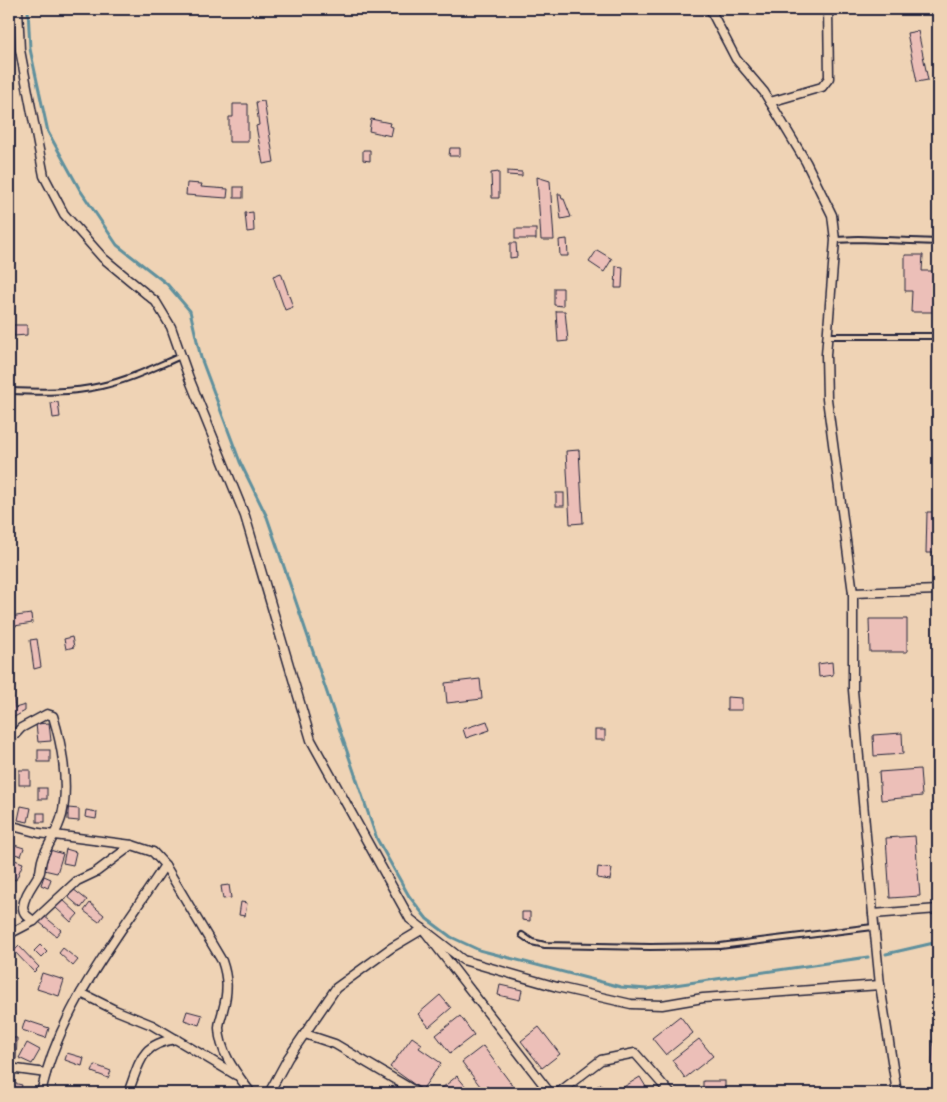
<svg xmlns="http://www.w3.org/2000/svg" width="947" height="1102" font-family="Itim,sans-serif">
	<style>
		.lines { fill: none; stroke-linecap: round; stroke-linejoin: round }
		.stream { stroke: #5f909d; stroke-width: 3 }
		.building { fill: #ecbfb8; stroke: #22223b }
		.service-casing { stroke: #22223b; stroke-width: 8 }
		.minor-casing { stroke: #22223b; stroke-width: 11 }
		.service { stroke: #efd3b5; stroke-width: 4 }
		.minor { stroke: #efd3b5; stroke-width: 8 }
	</style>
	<rect width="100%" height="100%" fill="#efd3b5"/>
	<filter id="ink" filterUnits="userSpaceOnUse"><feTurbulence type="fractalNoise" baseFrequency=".02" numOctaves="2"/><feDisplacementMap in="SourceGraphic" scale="10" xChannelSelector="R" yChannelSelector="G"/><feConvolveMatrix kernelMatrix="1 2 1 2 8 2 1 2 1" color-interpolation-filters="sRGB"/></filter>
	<g filter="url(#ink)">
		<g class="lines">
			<!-- stream -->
			<g class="stream">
				<polyline points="28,9 30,49 48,132 80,190 117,245 167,284 190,311 201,358 240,462 267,517 377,839 409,896 427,919 451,937 479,950 621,987 647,989 868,957"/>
				<polyline points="886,954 938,942"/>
			</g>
		</g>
		<!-- building -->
		<g class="building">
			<polygon points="918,31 928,80 917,82 907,33"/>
			<polygon points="264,101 274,162 263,164 256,126 259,125 256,102"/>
			<polygon points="233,104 248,104 248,142 229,142 229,117 233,117"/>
			<polygon points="371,119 390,123 389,126 393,127 391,136 369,131"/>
			<polygon points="450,148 460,148 460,156 449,156"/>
			<polygon points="363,150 370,150 370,161 363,160"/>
			<polygon points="507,171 522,172 522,176 507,175"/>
			<polygon points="499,172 499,198 492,198 491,173"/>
			<polygon points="537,177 550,181 554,240 541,240"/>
			<polygon points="187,183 202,184 201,187 228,189 227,198 186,195"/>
			<rect x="234" y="187" width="9" height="11"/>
			<polygon points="558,194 561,194 562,199 564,199 571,217 561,219"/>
			<polygon points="253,212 254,231 247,232 245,213"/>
			<rect x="515" y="229" width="21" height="10"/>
			<polygon points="567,239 568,256 560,256 559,240"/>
			<polygon points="510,243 516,243 517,257 510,258"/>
			<polygon points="597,250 612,259 604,272 589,262"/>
			<polygon points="905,255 923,255 922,271 938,271 938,312 911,312 912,291 905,291"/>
			<polygon points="616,266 623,267 622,288 615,288"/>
			<polygon points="281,273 293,307 285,310 273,276"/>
			<polygon points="554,288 563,288 563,306 554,305"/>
			<polygon points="556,311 565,311 568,341 558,342"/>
			<polygon points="13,325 27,325 27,335 14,336"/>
			<polygon points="58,402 60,417 53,418 51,403"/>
			<polygon points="579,450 583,523 570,524 566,451"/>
			<rect x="556" y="493" width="8" height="13"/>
			<polygon points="927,512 938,512 938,553 926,553"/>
			<polygon points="31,614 32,623 9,627 9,617"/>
			<polygon points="869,619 907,619 907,652 870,652"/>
			<polygon points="72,637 74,647 66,649 64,639"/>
			<polygon points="37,639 41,667 34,669 30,640"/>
			<polygon points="832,662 833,675 819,677 818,664"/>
			<polygon points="480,679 482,699 447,703 445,683"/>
			<polygon points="9,687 12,687 15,708 25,705 25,711 9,720"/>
			<polygon points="727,697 742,698 742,710 727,710"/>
			<polygon points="487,721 490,730 466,738 463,729"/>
			<polygon points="49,723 51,741 38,742 36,724"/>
			<rect x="595" y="730" width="10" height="10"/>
			<polygon points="902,733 903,754 874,756 873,735"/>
			<rect x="38" y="750" width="12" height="12"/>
			<polygon points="920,769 922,796 881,800 879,772"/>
			<rect x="19" y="770" width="11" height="15"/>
			<rect x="38" y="788" width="9" height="11"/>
			<polygon points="21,806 31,808 28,822 18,820"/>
			<polygon points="68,808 79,809 79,821 68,820"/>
			<polygon points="86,810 97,812 96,819 85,817"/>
			<rect x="37" y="813" width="8" height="9"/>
			<polygon points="915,836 920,896 890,898 886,838"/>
			<polygon points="11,844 24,848 21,856 9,852"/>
			<polygon points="66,849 76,852 73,865 63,863"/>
			<polygon points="50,850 63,854 57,873 44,870"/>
			<polygon points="9,858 23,863 16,880 9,878"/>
			<polygon points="598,867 612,869 610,880 597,878"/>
			<polygon points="44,876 51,879 48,888 41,885"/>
			<polygon points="229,885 231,898 223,899 221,886"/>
			<polygon points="73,889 87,900 81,908 67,896"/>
			<polygon points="62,899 78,914 71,922 55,907"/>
			<polygon points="241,902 247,903 245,916 239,915"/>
			<polygon points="90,903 104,915 99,922 84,911"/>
			<polygon points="522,912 530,912 530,921 522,920"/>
			<polygon points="44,916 61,930 56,936 39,922"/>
			<polygon points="40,945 47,952 41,958 34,951"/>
			<polygon points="19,946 39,967 34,972 14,951"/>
			<polygon points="63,948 78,960 73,966 59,953"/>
			<polygon points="42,973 64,980 59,996 37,989"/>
			<polygon points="500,985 522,990 520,1000 498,995"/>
			<polygon points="440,995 451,1008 429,1027 418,1014"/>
			<polygon points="935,1006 938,1006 938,1066 932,1066"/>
			<polygon points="187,1011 202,1015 199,1025 184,1020"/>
			<polygon points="460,1016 474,1035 450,1053 436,1035"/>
			<polygon points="680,1016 693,1033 666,1055 652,1038"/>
			<polygon points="25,1020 49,1028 46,1038 22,1030"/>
			<polygon points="539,1027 560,1054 542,1068 521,1041"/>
			<polygon points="412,1037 422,1044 419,1048 441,1063 422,1090 390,1067"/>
			<polygon points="11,1038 17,1038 16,1060 10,1059"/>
			<polygon points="699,1039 713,1056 685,1078 672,1060"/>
			<polygon points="27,1043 40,1050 32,1064 19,1058"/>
			<polygon points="483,1046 518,1093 491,1093 487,1086 483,1090 462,1062"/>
			<polygon points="67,1053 84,1058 82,1066 65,1060"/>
			<polygon points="95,1065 111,1071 108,1078 92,1072"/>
			<polygon points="457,1076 471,1093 436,1093"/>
			<polygon points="640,1077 646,1087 636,1093 619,1093 617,1091"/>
			<rect x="703" y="1081" width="22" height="12"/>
			<polygon points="9,1082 22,1085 20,1093 9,1093"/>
			<polygon points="601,1084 607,1093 586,1093"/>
		</g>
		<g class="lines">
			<defs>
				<g id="service">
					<polyline points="835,240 858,239 938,242"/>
					<polyline points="829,336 938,336"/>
					<path d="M9 391C40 392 71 393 101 386 129 380 155 367 181 356"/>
					<polyline points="522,935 532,942 545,945 650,947 720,946 873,927"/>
				</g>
				<g id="minor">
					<polyline points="18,9 20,50 44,176 64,214 103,258 156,302 171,327 189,378 245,516 311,740 410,919 463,960 557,987 631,1004 662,1005 703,998 880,985"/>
					<polyline points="710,9 736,59 764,92 806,162 832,215 835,240 826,355 827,399 853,593 853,690 873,914 880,985 897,1093"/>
					<polyline points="770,102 822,87 829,78 828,9"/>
					<polyline points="853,593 938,590"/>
					<path d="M9 741 21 728 47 714 53 716C62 745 69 784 62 815 58 831 49 842 43 857 41 862 41 867 40 872 35 883 24 894 23 907 23 914 28 917 34 921"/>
					<path d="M9 825 39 833 132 845 153 852 165 865 222 961C228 978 228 992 223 1010 222 1016 219 1022 219 1028 220 1054 237 1074 251 1093"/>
					<polyline points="873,914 938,909"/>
					<polyline points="9,934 34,921 77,881 96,872 132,845"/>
					<polyline points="81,993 115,1010 152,1025 236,1075"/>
					<polyline points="305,1034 335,1044 418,1093"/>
					<polyline points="9,1068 46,1073"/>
					<path d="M41 1093C59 1008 118 937 165 865"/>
					<path d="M128 1093C140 1062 140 1044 176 1039"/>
					<polyline points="269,1093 288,1058 336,988 391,948 423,929 550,1093"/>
					<polyline points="558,1093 601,1060 635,1053 670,1093"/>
				</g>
			</defs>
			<!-- service casing -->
			<use href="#service" class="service-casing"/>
			<!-- minor casing -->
			<use href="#minor" class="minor-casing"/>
			<!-- service -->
			<use href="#service" class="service"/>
			<!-- minor -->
			<use href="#minor" class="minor"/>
		</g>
	</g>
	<!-- margin -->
	<rect width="947" height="1102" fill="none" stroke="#efd3b5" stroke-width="30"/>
	<rect x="15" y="15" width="917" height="1072" fill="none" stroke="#22223b" stroke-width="2" filter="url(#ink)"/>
</svg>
